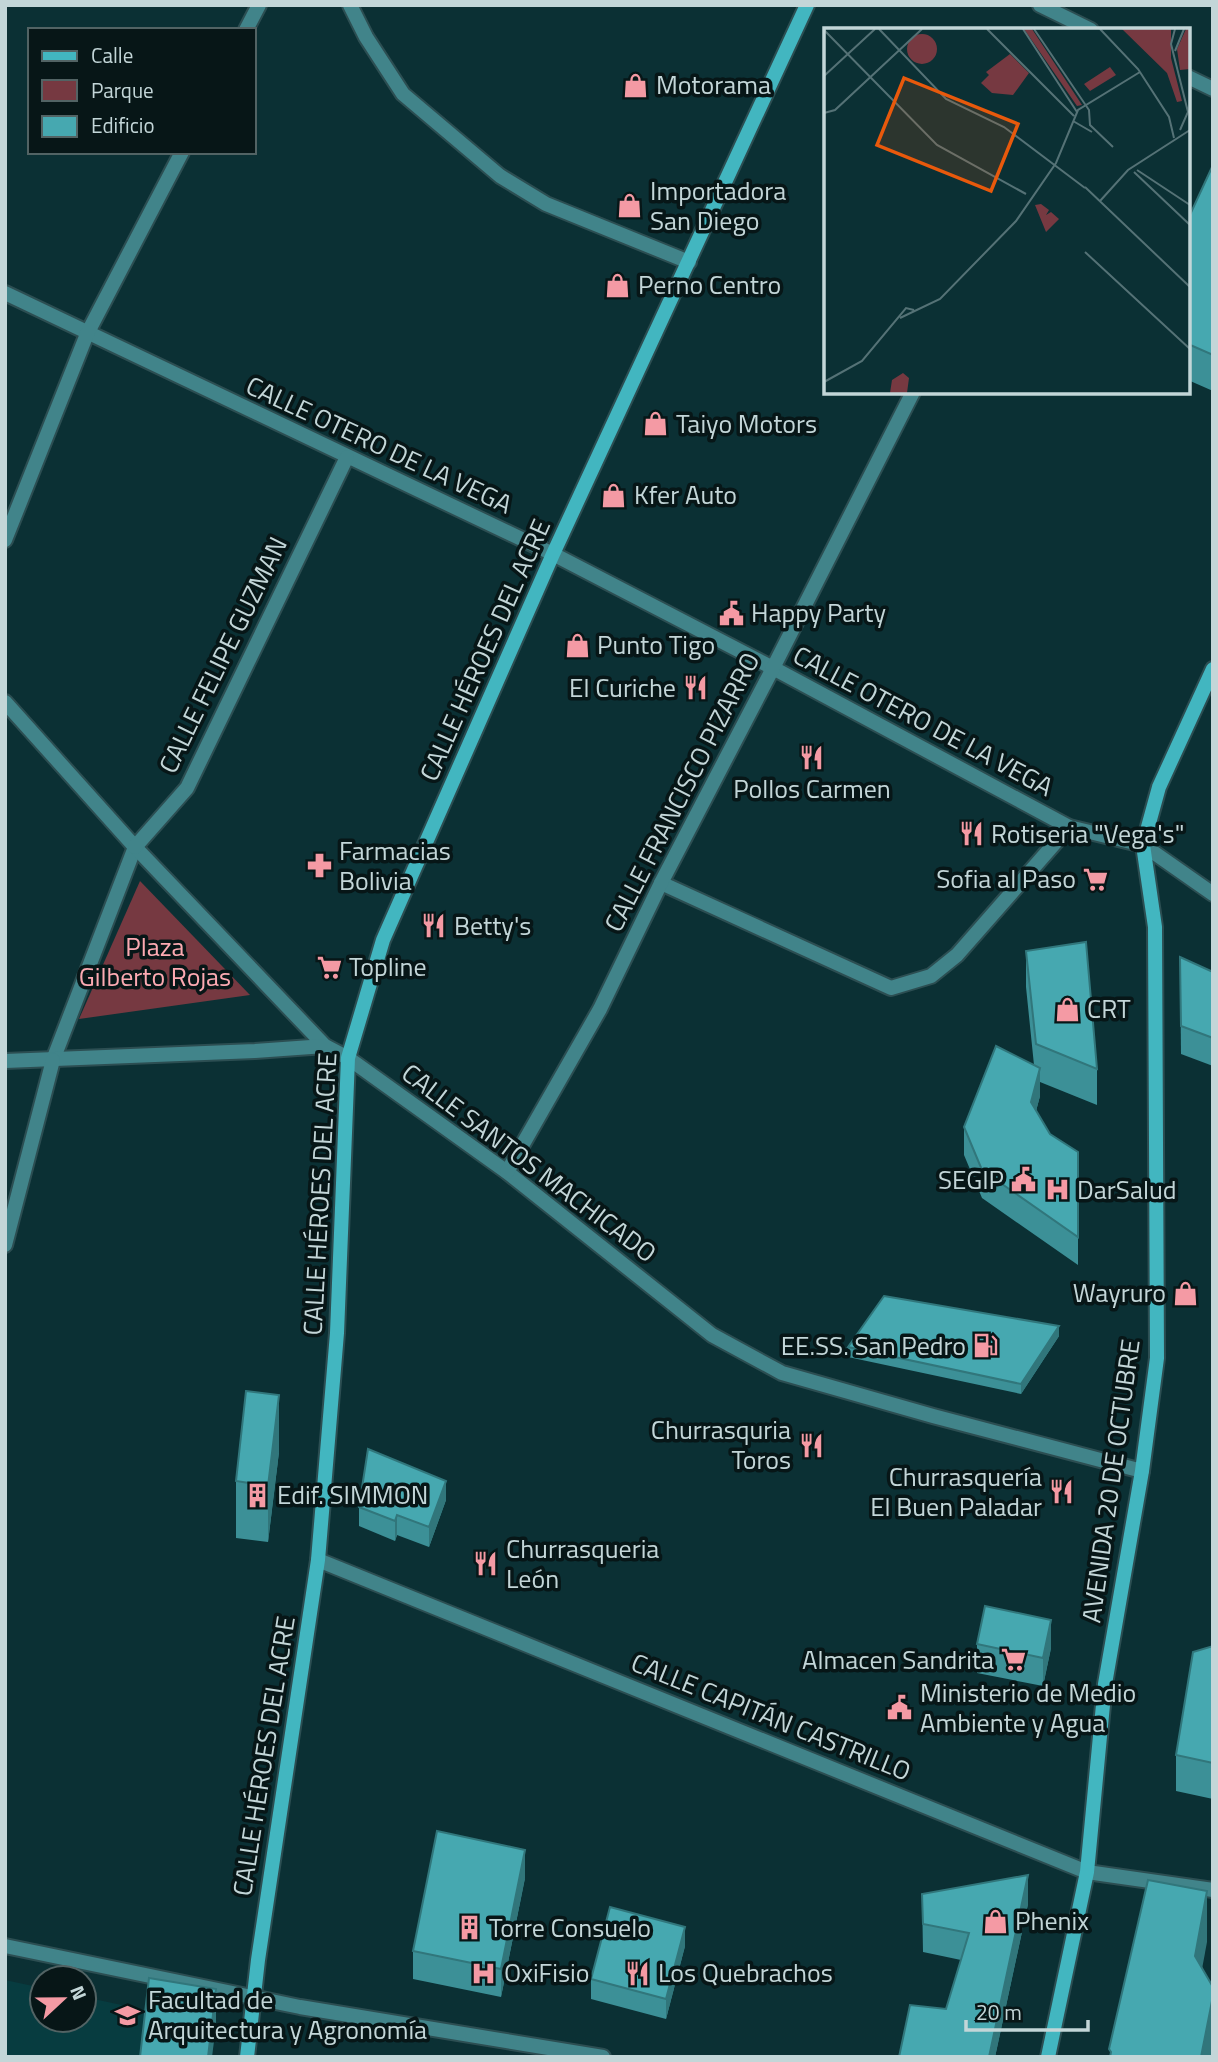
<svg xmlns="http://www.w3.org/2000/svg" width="1218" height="2062" font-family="'Titillium Web',sans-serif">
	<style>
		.built { fill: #073c40 }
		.green { fill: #763941 }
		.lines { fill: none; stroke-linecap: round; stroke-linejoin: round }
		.service-casing { stroke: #2c4e52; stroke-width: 18 }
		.pedestrian-casing { stroke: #2c4e52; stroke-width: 18 }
		.minor-casing { stroke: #2c4e52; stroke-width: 18 }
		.secondary-casing { stroke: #2c4e52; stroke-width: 18 }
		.service { stroke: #41848a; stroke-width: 14 }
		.pedestrian { stroke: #41848a; stroke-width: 14 }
		.minor { stroke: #41848a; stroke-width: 14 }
		.secondary { stroke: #42b6c0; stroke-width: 14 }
		.wall { fill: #3c9097 }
		.shaded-wall { fill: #31767b }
		.building { fill: #46a8b0; stroke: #31767b; stroke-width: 2 }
		.labels { text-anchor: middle; stroke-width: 7; stroke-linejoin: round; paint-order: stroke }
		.poi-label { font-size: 26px; fill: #c3d6d8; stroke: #071617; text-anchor: start }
		.street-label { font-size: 26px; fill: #c3d6d8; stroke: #071617 }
		.park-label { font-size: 26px; fill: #fcaab2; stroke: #071617 }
		.inset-road { fill: none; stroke: #557276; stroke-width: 2 }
		.view { fill: #e8590c; fill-opacity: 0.15; stroke: #e8590c; stroke-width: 3.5 }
		.inset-edge { fill: none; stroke: #c3d6d8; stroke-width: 3.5 }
	</style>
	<rect width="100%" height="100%" fill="#0b3034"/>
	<!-- built -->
	<polygon class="built" points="5,1980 42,1988 42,2020 84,2020 84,1997 216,2025 212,2057 5,2057"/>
	<!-- green -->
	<polygon class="green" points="140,881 250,995 79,1019"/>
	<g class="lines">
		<defs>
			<polyline id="service" points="661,883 891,988 931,976 957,955 1069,827"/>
			<polyline id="pedestrian" points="53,1060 135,847"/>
			<g id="minor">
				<polyline points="350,5 366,37 403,94 500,176 546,204 689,262"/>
				<polyline points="1040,5 1091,30"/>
				<polyline points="246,30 259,5"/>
				<polyline points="1188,77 1213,89"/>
				<polyline points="5,293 553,554 773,668 1069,827 1143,845 1213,894"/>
				<polyline points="5,540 87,334 182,152"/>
				<polyline points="5,702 135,847 325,1046 348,1058 507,1172 712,1335 782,1373 933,1416 1142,1471"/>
				<polyline points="135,847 187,788 347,457"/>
				<polyline points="5,1061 255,1051 325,1046"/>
				<polyline points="507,1172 600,1009 661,883 773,668 913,392"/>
				<polyline points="5,1245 53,1060"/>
				<polyline points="318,1560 1087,1872 1213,1890"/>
				<polyline points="5,1946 300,2007 603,2057"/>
			</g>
			<g id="secondary">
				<polyline points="247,2057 258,1960 318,1560 337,1333 348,1058 383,940 553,554 807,5"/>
				<polyline points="1048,2057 1087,1872 1105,1684 1142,1471 1157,1358 1155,927 1143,845 1159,787 1213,669"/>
			</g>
		</defs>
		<!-- service casing -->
		<use href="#service" class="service-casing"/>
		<!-- pedestrian casing -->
		<use href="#pedestrian" class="pedestrian-casing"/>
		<!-- minor casing -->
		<use href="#minor" class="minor-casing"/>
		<!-- secondary casing -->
		<use href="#secondary" class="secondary-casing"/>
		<!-- service -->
		<use href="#service" class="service"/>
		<!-- pedestrian -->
		<use href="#pedestrian" class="pedestrian"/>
		<!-- minor -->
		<use href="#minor" class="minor"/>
		<!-- secondary -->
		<use href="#secondary" class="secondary"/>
	</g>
	<!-- wall -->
	<g class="wall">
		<polygon points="1213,165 1213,391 1188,380 1188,219"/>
		<polygon points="1026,951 1097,1069 1097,1105 1040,1082 1040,1096 1036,1111 1050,1134 1078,1152 1078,1265 982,1198 964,1155 964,1127 1034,1065 1026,987"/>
		<polygon points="1180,957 1213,972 1213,1066 1181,1054"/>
		<polygon points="1059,1336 1021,1394 848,1357 848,1347"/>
		<polygon points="279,1452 268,1542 236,1538 236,1481"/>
		<polygon points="446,1500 429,1547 397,1535 395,1541 359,1526 359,1507"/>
		<polygon points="977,1644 1051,1648 1043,1686 977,1673"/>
		<polygon points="1213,1646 1213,1799 1176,1791 1176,1755"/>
		<polygon points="525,1878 501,1997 413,1979 413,1951"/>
		<polygon points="922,1894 1028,1904 995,2057 946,2009 961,1960 923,1952"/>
		<polygon points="685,1946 666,2019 591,1999 591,1979"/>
	</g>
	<!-- shaded-wall -->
	<g class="shaded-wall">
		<polygon points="1040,1068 1040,1096 1031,1130 1031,1102"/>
		<polygon points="1059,1326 1059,1336 1021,1394 1021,1384"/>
		<polygon points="279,1395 279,1452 268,1542 268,1486"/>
		<polygon points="446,1481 446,1500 429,1547 429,1527"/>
		<polygon points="397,1515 397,1535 395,1541 395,1521"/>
		<polygon points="1051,1620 1051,1648 1043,1686 1043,1658"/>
		<polygon points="525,1850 525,1878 501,1997 501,1969"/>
		<polygon points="1028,1875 1028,1904 995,2057 989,2057"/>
		<polygon points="1207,1891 1207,1942 1195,2007 1195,1956"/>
		<polygon points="685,1927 685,1946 666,2019 666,1999"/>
		<polygon points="216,1989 216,2025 212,2057 208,2057"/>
		<polygon points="1213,1996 1213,2047 1211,2057 1201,2057"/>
	</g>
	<!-- building -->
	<g class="building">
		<polygon points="1213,165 1213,355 1188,344 1188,219"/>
		<polygon points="1086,942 1097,1069 1036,1044 1026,951"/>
		<polygon points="1180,957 1213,972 1213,1038 1181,1026"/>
		<polygon points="996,1046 1040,1068 1031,1102 1050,1134 1078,1152 1078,1237 982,1170 964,1127"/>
		<polygon points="884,1296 1059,1326 1021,1384 848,1347"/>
		<polygon points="246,1391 279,1395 268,1486 236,1481"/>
		<polygon points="368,1449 446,1481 429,1527 397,1515 395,1521 359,1507"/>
		<polygon points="985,1606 1051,1620 1043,1658 977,1644"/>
		<polygon points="1213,1646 1213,1763 1176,1755 1193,1652"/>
		<polygon points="437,1831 525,1850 501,1969 413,1951"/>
		<polygon points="1028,1875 989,2057 899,2057 910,2005 946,2009 969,1933 923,1924 922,1894"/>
		<polygon points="1148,1880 1207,1891 1195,1956 1213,1987 1213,1996 1201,2057 1110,2057 1111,2052 1109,2049"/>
		<polygon points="610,1907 685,1927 666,1999 591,1979"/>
		<polygon points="149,1978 216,1989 208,2057 140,2057"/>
	</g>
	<!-- icons -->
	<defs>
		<symbol id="shop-bare" viewBox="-9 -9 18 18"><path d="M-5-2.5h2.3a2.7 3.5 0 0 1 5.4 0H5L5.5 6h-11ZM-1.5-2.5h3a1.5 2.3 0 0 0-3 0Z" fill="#f49aa4" stroke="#071617" stroke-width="2.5" paint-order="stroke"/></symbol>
		<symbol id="civic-bare" viewBox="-9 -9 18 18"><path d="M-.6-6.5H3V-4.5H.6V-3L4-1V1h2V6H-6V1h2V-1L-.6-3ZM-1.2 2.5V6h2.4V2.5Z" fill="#f49aa4" stroke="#071617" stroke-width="2.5" paint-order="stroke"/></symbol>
		<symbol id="restaurant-bare" viewBox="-9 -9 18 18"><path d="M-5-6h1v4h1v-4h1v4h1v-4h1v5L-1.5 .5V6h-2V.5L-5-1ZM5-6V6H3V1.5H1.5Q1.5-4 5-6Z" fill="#f49aa4" stroke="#071617" stroke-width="2.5" paint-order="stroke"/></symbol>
		<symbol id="pharmacy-bare" viewBox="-9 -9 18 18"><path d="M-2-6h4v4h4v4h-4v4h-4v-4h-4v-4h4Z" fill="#f49aa4" stroke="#071617" stroke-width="2.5" paint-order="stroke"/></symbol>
		<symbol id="supermarket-bare" viewBox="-9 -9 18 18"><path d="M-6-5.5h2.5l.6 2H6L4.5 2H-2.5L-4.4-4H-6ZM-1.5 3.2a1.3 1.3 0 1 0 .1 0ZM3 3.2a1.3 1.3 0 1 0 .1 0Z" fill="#f49aa4" stroke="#071617" stroke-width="2.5" paint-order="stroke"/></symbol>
		<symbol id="hospital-bare" viewBox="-9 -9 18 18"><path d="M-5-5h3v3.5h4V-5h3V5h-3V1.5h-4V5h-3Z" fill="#f49aa4" stroke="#071617" stroke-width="2.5" paint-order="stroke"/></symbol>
		<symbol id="fuel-bare" viewBox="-9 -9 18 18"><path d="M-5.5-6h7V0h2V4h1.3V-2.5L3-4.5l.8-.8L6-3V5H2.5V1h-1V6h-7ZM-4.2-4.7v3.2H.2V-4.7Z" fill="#f49aa4" stroke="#071617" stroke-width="2.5" paint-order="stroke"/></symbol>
		<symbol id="building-bare" viewBox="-9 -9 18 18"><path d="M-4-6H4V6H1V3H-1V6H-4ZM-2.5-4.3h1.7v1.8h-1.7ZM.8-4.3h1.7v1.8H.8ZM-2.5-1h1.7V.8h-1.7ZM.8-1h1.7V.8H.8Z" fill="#f49aa4" stroke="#071617" stroke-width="2.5" paint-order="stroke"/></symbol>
		<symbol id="university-bare" viewBox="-9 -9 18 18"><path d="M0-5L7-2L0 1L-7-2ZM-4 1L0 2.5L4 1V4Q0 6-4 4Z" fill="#f49aa4" stroke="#071617" stroke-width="2.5" paint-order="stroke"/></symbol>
	</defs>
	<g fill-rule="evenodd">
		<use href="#shop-bare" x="618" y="68" width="35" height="35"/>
		<use href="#shop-bare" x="612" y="188" width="35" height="35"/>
		<use href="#shop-bare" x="600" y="268" width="35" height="35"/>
		<use href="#shop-bare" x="638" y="406" width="35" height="35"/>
		<use href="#shop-bare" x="596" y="478" width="35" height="35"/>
		<use href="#civic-bare" x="714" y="596" width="35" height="35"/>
		<use href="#shop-bare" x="560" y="628" width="35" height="35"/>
		<use href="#restaurant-bare" x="678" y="670" width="35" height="35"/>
		<use href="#restaurant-bare" x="794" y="740" width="35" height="35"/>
		<use href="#restaurant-bare" x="954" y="816" width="35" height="35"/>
		<use href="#pharmacy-bare" x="302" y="848" width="35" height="35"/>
		<use href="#supermarket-bare" x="1078" y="862" width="35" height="35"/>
		<use href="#restaurant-bare" x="416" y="908" width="35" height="35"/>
		<use href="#supermarket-bare" x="312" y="950" width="35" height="35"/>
		<use href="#shop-bare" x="1050" y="992" width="35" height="35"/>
		<use href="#civic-bare" x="1006" y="1162" width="35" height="35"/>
		<use href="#hospital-bare" x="1040" y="1172" width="35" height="35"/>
		<use href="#shop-bare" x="1168" y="1276" width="35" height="35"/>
		<use href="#fuel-bare" x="968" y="1328" width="35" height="35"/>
		<use href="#restaurant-bare" x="794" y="1428" width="35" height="35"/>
		<use href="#restaurant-bare" x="1044" y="1474" width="35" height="35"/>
		<use href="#building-bare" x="240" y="1478" width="35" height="35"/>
		<use href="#restaurant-bare" x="468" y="1546" width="35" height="35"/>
		<use href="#supermarket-bare" x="996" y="1642" width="35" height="35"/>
		<use href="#civic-bare" x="882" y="1690" width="35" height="35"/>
		<use href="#shop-bare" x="978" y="1904" width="35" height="35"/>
		<use href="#building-bare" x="452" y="1910" width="35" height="35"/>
		<use href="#hospital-bare" x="466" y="1956" width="35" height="35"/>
		<use href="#restaurant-bare" x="620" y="1956" width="35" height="35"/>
		<use href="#university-bare" x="110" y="1998" width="35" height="35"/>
	</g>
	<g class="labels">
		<!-- poi labels -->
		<g class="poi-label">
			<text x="656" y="94">Motorama</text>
			<text x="650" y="200">Importadora<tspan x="650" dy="30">San Diego</tspan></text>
			<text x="638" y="294">Perno Centro</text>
			<text x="676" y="433">Taiyo Motors</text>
			<text x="634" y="504">Kfer Auto</text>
			<text x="751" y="622">Happy Party</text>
			<text x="597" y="654">Punto Tigo</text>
			<text x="676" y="697" text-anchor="end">El Curiche</text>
			<text x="812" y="798" text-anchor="middle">Pollos Carmen</text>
			<text x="991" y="843">Rotiseria "Vega's"</text>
			<text x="339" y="860">Farmacias<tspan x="339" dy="30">Bolivia</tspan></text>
			<text x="1076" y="888" text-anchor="end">Sofia al Paso</text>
			<text x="454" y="935">Betty's</text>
			<text x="349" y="976">Topline</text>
			<text x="1087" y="1018">CRT</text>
			<text x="1004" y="1189" text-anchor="end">SEGIP</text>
			<text x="1077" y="1199">DarSalud</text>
			<text x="1166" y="1302" text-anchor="end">Wayruro</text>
			<text x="966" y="1355" text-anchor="end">EE.SS. San Pedro</text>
			<text x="791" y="1439" text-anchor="end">Churrasquria<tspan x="791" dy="30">Toros</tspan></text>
			<text x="1042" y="1486" text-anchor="end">Churrasquería<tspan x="1042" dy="30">El Buen Paladar</tspan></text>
			<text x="277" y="1504">Edif. SIMMON</text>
			<text x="506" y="1558">Churrasqueria<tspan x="506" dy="30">León</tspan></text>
			<text x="994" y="1669" text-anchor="end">Almacen Sandrita</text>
			<text x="920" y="1702">Ministerio de Medio<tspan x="920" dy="30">Ambiente y Agua</tspan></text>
			<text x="1015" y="1930">Phenix</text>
			<text x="489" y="1937">Torre Consuelo</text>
			<text x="504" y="1982">OxiFisio</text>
			<text x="658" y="1982">Los Quebrachos</text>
			<text x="148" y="2009">Facultad de<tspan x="148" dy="30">Arquitectura y Agronomía</tspan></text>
		</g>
		<!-- street labels -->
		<g class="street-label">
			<text transform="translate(379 445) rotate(25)" y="9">CALLE OTERO DE LA VEGA</text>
			<text transform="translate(485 650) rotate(-66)" y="9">CALLE HÉROES DEL ACRE</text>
			<text transform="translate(223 655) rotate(-64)" y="9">CALLE FELIPE GUZMAN</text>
			<text transform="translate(923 721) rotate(28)" y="9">CALLE OTERO DE LA VEGA</text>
			<text transform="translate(682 792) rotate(-63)" y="9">CALLE FRANCISCO PIZARRO</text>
			<text transform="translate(529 1163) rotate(37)" y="9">CALLE SANTOS MACHICADO</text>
			<text transform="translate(320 1194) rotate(-87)" y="9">CALLE HÉROES DEL ACRE</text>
			<text transform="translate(1111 1481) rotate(-82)" y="9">AVENIDA 20 DE OCTUBRE</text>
			<text transform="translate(771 1717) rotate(22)" y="9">CALLE CAPITÁN CASTRILLO</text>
			<text transform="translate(264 1756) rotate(-81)" y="9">CALLE HÉROES DEL ACRE</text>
		</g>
		<!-- park labels -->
		<g class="park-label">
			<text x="155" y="956">Plaza<tspan x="155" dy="30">Gilberto Rojas</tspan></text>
		</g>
	</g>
	<!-- overview -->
	<g transform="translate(824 28)">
		<rect width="366" height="366" fill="#0b3034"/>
		<path d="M200 1H208L258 77 253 78ZM298 1H347V30L358 73 353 74 343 45ZM362 1H366V41L356 42 353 21ZM83 21a15 15 0 1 1 30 0a15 15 0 1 1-30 0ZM186 26 205 45 189 67 168 65 157 55 165 47 162 44ZM286 39 292 47 266 63 260 56ZM217 176 225 182 222 187 227 184 235 191 222 204 211 177ZM79 345 85 350 83 365H66L68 352Z" fill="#763941"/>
		<path class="inset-road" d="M55 1 122 71 180 99 261 160M163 1 250 88M199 1 253 84M210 1 265 82 266 97 289 119M276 1 314 41 345 89 350 110M351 1 347 16 364 84 356 102M0 2 113 117 202 166M351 23 360 1M0 48 51 1M0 85 11 82 98 1M249 93 268 104M313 142 366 177M310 144 366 197M261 159 366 259M276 173 304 142 366 102M261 224 366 321M76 290 116 271 192 193 232 135 254 82 316 44M0 354 38 333 82 280 90 282"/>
		<path class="view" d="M80 50 194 96 167 163 53 117Z"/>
		<rect width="366" height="366" class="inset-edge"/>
	</g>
	<!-- border -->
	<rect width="1218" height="2062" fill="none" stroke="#c3d6d8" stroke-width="14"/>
	<!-- legend -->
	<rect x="28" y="28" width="228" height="126" fill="#071617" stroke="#526364" stroke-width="2"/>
	<rect x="42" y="51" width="35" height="10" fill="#42b6c0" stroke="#526364" stroke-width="2"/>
	<text x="91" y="63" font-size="21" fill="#c3d6d8">Calle</text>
	<rect x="42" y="80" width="35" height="21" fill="#763941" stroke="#526364" stroke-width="2"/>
	<text x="91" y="98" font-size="21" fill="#c3d6d8">Parque</text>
	<rect x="42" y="116" width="35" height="21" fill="#46a8b0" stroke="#526364" stroke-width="2"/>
	<text x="91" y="133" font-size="21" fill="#c3d6d8">Edificio</text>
	<!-- north arrow -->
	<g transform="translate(63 1999) rotate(68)"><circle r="33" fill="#071617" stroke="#526364" stroke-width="2"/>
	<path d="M0-5L12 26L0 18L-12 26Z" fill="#f49aa4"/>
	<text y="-10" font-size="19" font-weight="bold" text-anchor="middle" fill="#c3d6d8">N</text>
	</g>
	<!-- scale -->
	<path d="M966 2020v10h122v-10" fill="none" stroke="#c3d6d8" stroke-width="3.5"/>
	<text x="976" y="2020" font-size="21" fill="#c3d6d8" stroke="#071617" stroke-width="5" paint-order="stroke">20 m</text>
</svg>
